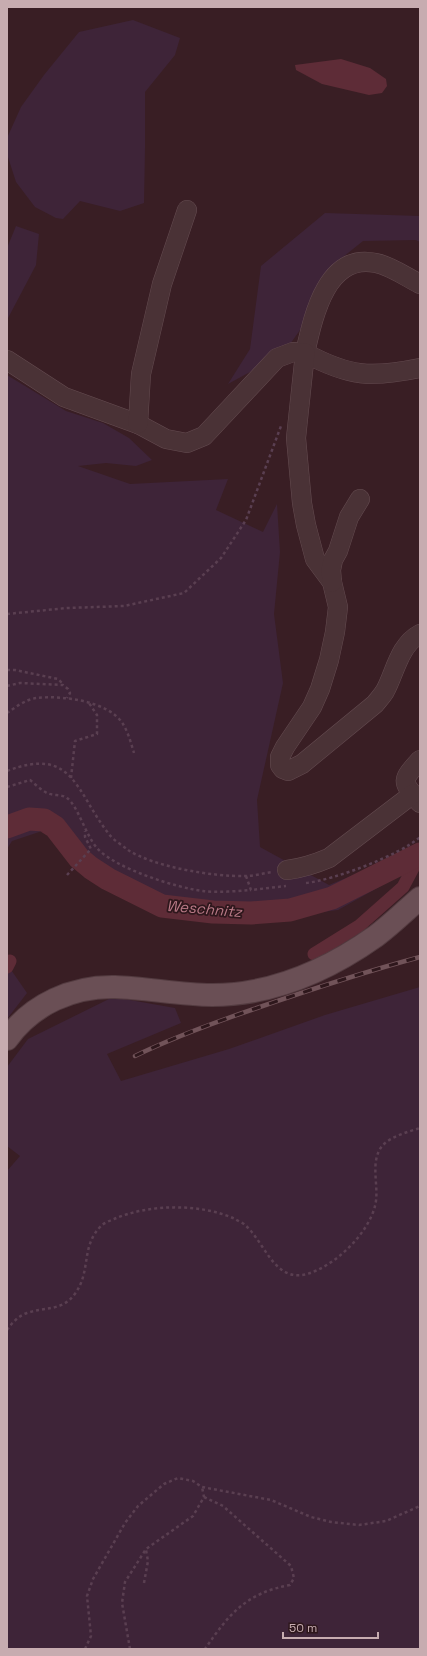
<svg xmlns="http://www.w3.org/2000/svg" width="427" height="1656" font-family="'Space Grotesk',sans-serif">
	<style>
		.green { fill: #3e2438 }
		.water { fill: #5e2c37 }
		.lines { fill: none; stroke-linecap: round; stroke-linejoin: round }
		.canal { stroke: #5e2c37; stroke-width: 13 }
		.river { stroke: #5e2c37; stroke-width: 23 }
		.minor-casing { stroke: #654c51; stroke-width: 20 }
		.major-casing { stroke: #533b40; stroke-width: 24 }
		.path { stroke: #5a3f51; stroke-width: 2.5; stroke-dasharray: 3 3; stroke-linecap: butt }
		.minor { stroke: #4a3236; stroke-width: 19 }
		.major { stroke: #6a4f55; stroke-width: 22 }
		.rail-casing { stroke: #715359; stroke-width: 4.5 }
		.rail { stroke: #2e171c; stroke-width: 3; stroke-dasharray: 9; stroke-linecap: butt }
		.labels { text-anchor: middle; stroke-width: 3.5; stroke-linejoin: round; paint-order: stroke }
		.water-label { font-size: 15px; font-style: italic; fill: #b77885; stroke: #2e171c }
	</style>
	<rect width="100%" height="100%" fill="#391e24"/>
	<!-- green -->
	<g class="green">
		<polygon points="133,20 180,38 175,55 145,92 145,148 144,203 120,211 80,201 63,219 56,218 35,207 16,182 7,154 7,138 21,107 44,75 79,32"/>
		<polygon points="325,213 420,216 420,242 416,240 363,241 333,265 310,316 283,354 228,384 250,349 261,266"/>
		<polygon points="16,226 39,234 36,265 7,320 7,248"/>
		<polygon points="7,375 66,411 103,423 129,438 152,460 136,466 106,463 78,466 130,484 228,479 216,510 263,532 277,504 280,552 274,614 283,683 257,800 260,847 329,885 413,850 381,886 338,910 241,922 165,909 103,874 48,829 12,841 7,849"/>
		<polygon points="7,964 27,993 7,1019"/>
		<polygon points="420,987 420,1649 7,1649 7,1171 20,1156 7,1146 7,1067 28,1039 113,997 175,1008 181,1023 107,1054 121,1081 229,1049 325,1015"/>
	</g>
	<!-- water -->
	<polygon class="water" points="341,59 370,68 386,79 387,86 382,93 369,95 322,84 296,70 295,65"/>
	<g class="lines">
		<!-- canal -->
		<g class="canal">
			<polyline points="314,954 359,926 403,887 420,855"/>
			<polyline points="7,967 10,961"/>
		</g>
		<!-- river -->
		<polyline class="river" points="7,827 29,819 44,820 55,827 79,858 91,868 108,879 162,906 213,912 251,913 290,910 332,898 420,854"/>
		<defs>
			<g id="minor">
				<path d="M420 284C406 277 391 266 376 263 326 252 313 318 305 353 350 377 371 378 420 368"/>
				<path d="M7 360 64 397 138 424 166 439 187 443 204 436 277 358 293 352 305 353 296 438 302 503 306 525 315 559 332 582 338 607 335 632 329 660 320 689 312 707 285 747 280 757V765L283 769 288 771 302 764 375 704C378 700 382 696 385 691 395 673 399 645 420 634"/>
				<polyline points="138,424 141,374 162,284 187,210"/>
				<polyline points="332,582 331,570 333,560 338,551 349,517 360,499"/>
				<path d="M420 760C400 782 402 781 420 803"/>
				<path d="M287 870C303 868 315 864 329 858L413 794"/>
			</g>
			<path id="major" d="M7 1039C32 1004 73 986 115 987 147 988 180 995 212 995 271 995 328 970 376 936 391 925 405 911 420 898"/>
		</defs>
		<!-- minor casing -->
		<use href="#minor" class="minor-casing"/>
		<!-- major casing -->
		<use href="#major" class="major-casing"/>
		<!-- path -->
		<g class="path">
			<polyline points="7,614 67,608 124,606 184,593 221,558 246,520 281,426"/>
			<polyline points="7,670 15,670 58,679 63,684"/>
			<polyline points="7,686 20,683 63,685 68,689 70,693 67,698"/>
			<path d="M7 713C16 707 26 699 37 698 61 695 109 701 123 724 128 732 131 743 134 753"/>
			<path d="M7 771C74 745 76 793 109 834 113 840 122 845 128 850 154 867 214 877 246 876 255 876 264 873 273 872"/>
			<polyline points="71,778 75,741 97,734 97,715 89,703"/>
			<path d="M7 787 30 780C35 784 41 790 47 793 53 796 62 794 67 798 78 806 86 836 97 848 114 868 177 888 203 891 218 893 236 891 251 890"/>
			<polyline points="67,875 91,849 85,837 85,831"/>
			<polyline points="246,876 251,890 286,886"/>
			<path d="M306 883C334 880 400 855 420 837"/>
			<path d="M7 1330C12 1323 18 1316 27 1313 44 1307 62 1311 74 1295 92 1272 80 1247 101 1226 104 1223 109 1221 114 1219 148 1204 201 1203 235 1219 238 1221 243 1223 245 1225 265 1242 274 1283 307 1274 335 1266 368 1234 375 1206 380 1187 369 1163 382 1146 391 1136 408 1132 420 1128"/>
			<path d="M204 1497 223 1506 291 1566 294 1578 290 1585C246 1593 229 1614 205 1649"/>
			<polyline points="144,1583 148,1561 146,1550"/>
			<polyline points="85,1649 91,1636 87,1596 93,1579 125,1523 138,1506 164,1484 178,1478 193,1481 202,1487 271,1500 311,1517 331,1522 359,1525 386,1521 420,1506"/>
			<polyline points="130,1649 122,1603 125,1582 146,1549 193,1516 204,1497 202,1487"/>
		</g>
		<!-- minor -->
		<use href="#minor" class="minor"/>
		<!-- major -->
		<use href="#major" class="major"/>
		<defs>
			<path id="rail" d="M135 1056C174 1037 213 1023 254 1009 309 990 364 972 420 957"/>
		</defs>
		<!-- rail casing -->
		<use href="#rail" class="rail-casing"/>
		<!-- rail -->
		<use href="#rail" class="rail"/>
	</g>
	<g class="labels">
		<!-- water labels -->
		<g class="water-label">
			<text transform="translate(204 909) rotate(5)" y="5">Weschnitz</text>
		</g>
	</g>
	<!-- border -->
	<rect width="427" height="1656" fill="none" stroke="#c7acb0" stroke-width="16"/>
	<!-- scale -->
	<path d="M283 1632v6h95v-6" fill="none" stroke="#c7acb0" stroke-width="2"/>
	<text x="289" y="1632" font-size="12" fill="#c7acb0" stroke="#2e171c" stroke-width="3" paint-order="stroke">50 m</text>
</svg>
